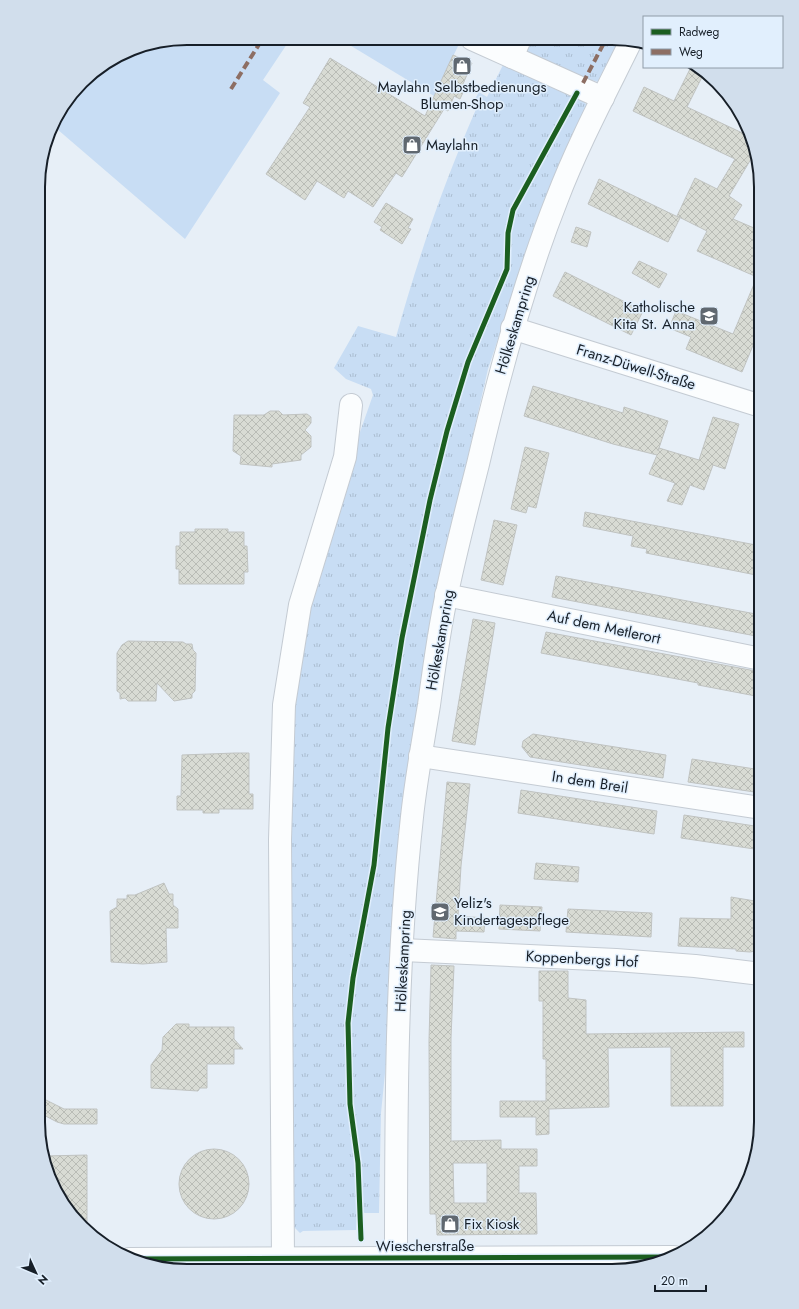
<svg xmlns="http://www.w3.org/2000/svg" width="799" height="1309" font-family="Jost,sans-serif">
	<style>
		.green { fill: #c8ddf4 }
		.park { fill: url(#park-tufts) }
		.building { fill: url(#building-cross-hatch); stroke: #c0c3c1; fill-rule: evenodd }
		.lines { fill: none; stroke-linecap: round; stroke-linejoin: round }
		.minor-casing { stroke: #c4cbd3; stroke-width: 24 }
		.major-casing { stroke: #c4cbd3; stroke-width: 24 }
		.minor { stroke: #fbfdfe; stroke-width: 22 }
		.major { stroke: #fbfdfe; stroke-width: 22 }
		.quiet { stroke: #8d6e63; stroke-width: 4; stroke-dasharray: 8 4; stroke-linecap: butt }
		.cycleway-casing { stroke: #e1effd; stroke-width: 8 }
		.cycleway { stroke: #1b5e20; stroke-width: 5 }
		.labels { text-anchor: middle; stroke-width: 3; stroke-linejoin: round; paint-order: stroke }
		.poi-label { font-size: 15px; fill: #171f28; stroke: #e1effd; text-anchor: start }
		.street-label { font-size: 15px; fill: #171f28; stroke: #e1effd }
		.rim { fill: none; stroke: #171f28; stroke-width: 2 }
	</style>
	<defs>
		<pattern id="park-tufts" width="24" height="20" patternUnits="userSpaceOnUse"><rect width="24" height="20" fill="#c8ddf4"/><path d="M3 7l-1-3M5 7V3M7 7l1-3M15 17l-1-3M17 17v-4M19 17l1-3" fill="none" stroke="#abbdd1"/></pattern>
		<pattern id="building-cross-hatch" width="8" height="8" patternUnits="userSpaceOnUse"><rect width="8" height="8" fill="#d8dbd4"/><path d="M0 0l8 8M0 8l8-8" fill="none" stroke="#b9bcb6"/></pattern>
	</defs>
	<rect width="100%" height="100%" fill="#e7eff7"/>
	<!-- green -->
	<g class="green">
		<polygon points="187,38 291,38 263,80 280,93 185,239 57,129 62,109 89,75 130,49"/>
		<polygon points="338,38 458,39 464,42 459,44 434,96"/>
	</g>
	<!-- park -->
	<g class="park">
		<polygon points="527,39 620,39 598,82 582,77 524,50"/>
		<path d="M503 65 570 96 580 95 587 106 536 225 488 369 447 548 399 828 386 1063 381 1113 379 1213H365L357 1211 356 1230 303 1231 300 1233 293 1226 288 814 297 662 332 512 373 395 371 389 346 379 334 368 358 326 396 337C418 258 444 182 477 107L472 104 479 92 487 97Z"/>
	</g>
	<!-- building -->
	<g class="building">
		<polygon points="453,55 472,63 463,84 466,86 460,99 454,96 448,111 444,109 402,177 396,173 373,207 348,191 344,198 317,181 305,200 266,174 310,107 303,103 330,58 425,116"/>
		<polygon points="691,67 700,67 705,71 687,107 751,137 754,154 729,196 742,205 733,219 761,231 761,326 742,372 686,349 691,337 669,328 676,311 733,334 757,277 697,251 707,231 677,216 695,178 717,189 735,159 633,111 644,87 674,101"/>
		<polygon points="599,179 680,218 668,242 588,204"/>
		<polygon points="386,203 413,219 408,228 411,229 402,244 380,230 382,227 374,222"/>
		<polygon points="576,227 591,232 587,247 571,242"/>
		<polygon points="639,261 667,274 659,288 632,273"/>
		<polygon points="565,272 643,311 631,335 553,296"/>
		<polygon points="533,386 623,413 624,407 668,421 658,451 659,448 699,460 713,417 739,424 725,469 713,465 704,490 690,485 682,505 667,501 675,483 649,474 657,455 613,444 524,416"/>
		<polygon points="270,411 279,411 283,415 307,414 311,417 311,423 305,430 311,436 311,447 301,455 301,460 272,464 272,467 240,464 241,456 233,451 234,415 264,415"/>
		<polygon points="525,447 549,453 536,508 528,506 526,513 511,509"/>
		<polygon points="585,512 761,546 761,576 646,553 647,549 631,546 633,536 583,526"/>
		<polygon points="494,520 517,525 503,585 481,580"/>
		<polygon points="195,529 228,529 228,532 244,532 244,546 247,546 248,572 244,572 244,584 179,584 179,569 176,569 176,546 180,546 180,532 195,532"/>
		<polygon points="556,576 761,615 761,637 552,597"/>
		<polygon points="473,619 495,623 475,745 452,741"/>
		<polygon points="546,632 761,672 761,697 698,685 698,683 541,653"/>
		<polygon points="128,641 183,642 186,644 192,644 193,650 196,653 195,691 192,694 192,698 174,701 157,683 156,701 128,701 125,698 120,699 120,693 117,691 117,653 122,645"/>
		<polygon points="533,734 666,755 663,778 530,757 522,747 523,741"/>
		<polygon points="235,753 249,753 249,794 253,794 253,809 219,809 219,813 203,813 203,810 177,810 177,796 181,796 182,755"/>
		<polygon points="692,759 761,770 761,793 688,782"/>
		<polygon points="447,782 470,784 461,866 458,916 485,918 484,932 456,931 456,939 433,937"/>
		<polygon points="521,790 657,811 654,834 518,813"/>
		<polygon points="684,815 761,827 761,850 681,838"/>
		<polygon points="536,863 579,867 578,882 534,879"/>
		<polygon points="164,883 169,894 173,894 173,905 178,909 178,928 166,928 167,962 143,964 111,962 110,911 117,907 117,899 127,899 127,895 135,895"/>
		<polygon points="731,897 761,902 761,950 750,952 736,951 736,949 678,946 680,918 731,919"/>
		<polygon points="500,905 542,907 540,931 499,929"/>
		<polygon points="568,909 652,913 651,937 566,932"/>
		<path d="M431 965 454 966 451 1038V1141L501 1140V1149H537V1166H519V1193H536L537 1234 437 1235 436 1214H430L429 1041ZM453 1163H487V1203H454Z"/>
		<polygon points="539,971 568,971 568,998 586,1000 586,1034 744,1032 744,1047 723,1047 723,1106 671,1106 671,1047 608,1048 609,1107 549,1109 549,1134 536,1135 536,1117 500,1117 500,1101 546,1101 546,1059 543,1059 543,1001 539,1001"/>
		<polygon points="176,1024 189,1024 189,1027 234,1027 234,1039 243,1049 234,1049 234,1064 207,1064 207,1088 200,1088 198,1091 151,1088 151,1065 162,1050 163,1037"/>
		<polygon points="38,1096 64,1109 97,1109 97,1124 64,1124 57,1122 38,1112"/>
		<circle cx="214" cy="1184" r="35"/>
		<polygon points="87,1155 87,1231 69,1213 49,1179 45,1156"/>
	</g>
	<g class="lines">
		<defs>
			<g id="minor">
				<polyline points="472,39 603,98"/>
				<path d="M632 39C606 92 578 144 557 199 523 285 499 374 478 464 467 507 456 550 447 593 439 630 434 668 429 705 423 742 416 779 412 817 396 963 396 1111 396 1258L674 1257"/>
				<polyline points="512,57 520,39"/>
				<polyline points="512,328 761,406"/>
				<polyline points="446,595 761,659"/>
				<polyline points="420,756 761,808"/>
				<polyline points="403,950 616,960 695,966 761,974"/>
				<polyline points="283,1259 280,840 284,705 300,605 345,457 351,405"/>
			</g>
			<polyline id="major" points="129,1259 396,1258 397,1270"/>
		</defs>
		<!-- minor casing -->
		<use href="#minor" class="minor-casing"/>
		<!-- major casing -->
		<use href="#major" class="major-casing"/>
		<!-- minor -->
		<use href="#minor" class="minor"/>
		<!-- major -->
		<use href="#major" class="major"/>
		<!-- quiet -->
		<g class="quiet">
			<polyline points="583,83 606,39"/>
			<polyline points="231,89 263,38"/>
			<polyline points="39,176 54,123"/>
		</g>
		<defs>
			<g id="cycleway">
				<polyline points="361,1239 358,1163 350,1104 348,1023 353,978 374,865 388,728 402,638 430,500 447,431 468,362 507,269 508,233 513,210 577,93"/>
				<polyline points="129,1259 674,1257"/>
			</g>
		</defs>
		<!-- cycleway casing -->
		<use href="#cycleway" class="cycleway-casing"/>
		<!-- cycleway -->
		<use href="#cycleway" class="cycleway"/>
	</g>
	<!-- icons -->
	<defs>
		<symbol id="shop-square" viewBox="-11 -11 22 22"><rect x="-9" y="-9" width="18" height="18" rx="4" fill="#606870" stroke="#e1effd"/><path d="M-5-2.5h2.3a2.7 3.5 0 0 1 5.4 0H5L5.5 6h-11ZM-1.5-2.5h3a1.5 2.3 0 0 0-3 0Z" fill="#fff"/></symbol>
		<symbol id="school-square" viewBox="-11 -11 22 22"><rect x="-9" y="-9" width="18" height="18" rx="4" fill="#606870" stroke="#e1effd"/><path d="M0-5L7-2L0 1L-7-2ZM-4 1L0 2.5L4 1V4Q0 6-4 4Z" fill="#fff"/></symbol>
	</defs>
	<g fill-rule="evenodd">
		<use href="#shop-square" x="451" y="55" width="22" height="22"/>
		<use href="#shop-square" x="401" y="134" width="22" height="22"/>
		<use href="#school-square" x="698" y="305" width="22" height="22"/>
		<use href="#school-square" x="429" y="901" width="22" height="22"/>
		<use href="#shop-square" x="439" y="1213" width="22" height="22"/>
	</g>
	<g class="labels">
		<!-- poi labels -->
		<g class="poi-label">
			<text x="462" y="92" text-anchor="middle">Maylahn Selbstbedienungs<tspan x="462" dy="17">Blumen-Shop</tspan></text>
			<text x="426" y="150">Maylahn</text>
			<text x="695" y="312" text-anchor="end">Katholische<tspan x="695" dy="17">Kita St. Anna</tspan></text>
			<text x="454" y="908">Yeliz's<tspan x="454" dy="17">Kindertagespflege</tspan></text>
			<text x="464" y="1229">Fix Kiosk</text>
		</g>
		<!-- street labels -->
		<g class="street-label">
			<text transform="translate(515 325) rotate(-73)" y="5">Hölkeskampring</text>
			<text transform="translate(636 367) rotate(17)" y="5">Franz-Düwell-Straße</text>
			<text transform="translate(604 627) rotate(12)" y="5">Auf dem Metlerort</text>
			<text transform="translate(440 640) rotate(-80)" y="5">Hölkeskampring</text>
			<text transform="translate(590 782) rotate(9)" y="5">In dem Breil</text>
			<text transform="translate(582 959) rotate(3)" y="5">Koppenbergs Hof</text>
			<text transform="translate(403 961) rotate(-87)" y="5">Hölkeskampring</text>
			<text x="425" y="1251">Wiescherstraße</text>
		</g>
	</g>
	<!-- crop -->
	<path d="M0 0H799V1309H0ZM187 45H612A142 142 0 0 1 754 187V1122A142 142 0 0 1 612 1264H187A142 142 0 0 1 45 1122V187A142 142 0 0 1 187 45Z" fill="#d1deec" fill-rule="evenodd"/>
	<path class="rim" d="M187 45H612A142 142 0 0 1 754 187V1122A142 142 0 0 1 612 1264H187A142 142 0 0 1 45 1122V187A142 142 0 0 1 187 45Z"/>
	<!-- legend -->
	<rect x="643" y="16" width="140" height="52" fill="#e1effd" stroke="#909ca8"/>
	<rect x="651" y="29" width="20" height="6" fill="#1b5e20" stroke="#909ca8"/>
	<text x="679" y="36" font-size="12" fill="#171f28">Radweg</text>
	<rect x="651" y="49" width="20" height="6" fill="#8d6e63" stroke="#909ca8"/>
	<text x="679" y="56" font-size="12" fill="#171f28">Weg</text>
	<!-- north arrow -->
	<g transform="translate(36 1273) rotate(134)" stroke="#e1effd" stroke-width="3" paint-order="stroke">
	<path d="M0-3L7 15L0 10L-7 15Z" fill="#171f28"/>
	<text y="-6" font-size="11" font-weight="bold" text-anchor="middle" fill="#171f28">N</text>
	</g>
	<!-- scale -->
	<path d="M655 1285v6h51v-6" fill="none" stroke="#171f28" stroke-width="2"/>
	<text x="661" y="1285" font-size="12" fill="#171f28" stroke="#e1effd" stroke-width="3" paint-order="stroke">20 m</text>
</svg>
